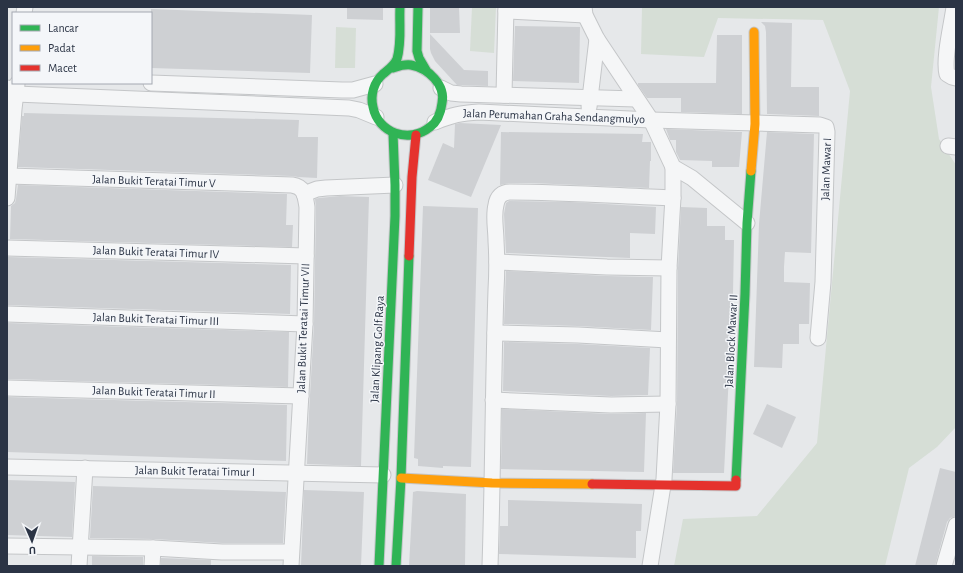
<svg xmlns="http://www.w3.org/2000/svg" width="963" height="573" font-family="'Alegreya Sans',sans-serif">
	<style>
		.green { fill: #d6ded6 }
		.building { fill: #ced0d3 }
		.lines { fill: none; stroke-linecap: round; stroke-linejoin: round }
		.street-casing { stroke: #c4c6c8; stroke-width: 17 }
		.fast-casing { stroke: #c4c6c8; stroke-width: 11 }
		.slow-casing { stroke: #c4c6c8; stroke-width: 11 }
		.jam-casing { stroke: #c4c6c8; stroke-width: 11 }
		.street { stroke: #f5f6f7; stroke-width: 15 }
		.fast { stroke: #30b455; stroke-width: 9 }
		.slow { stroke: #ff9f0a; stroke-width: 9 }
		.jam { stroke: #e5322d; stroke-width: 9 }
		.labels { text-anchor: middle; stroke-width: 3; stroke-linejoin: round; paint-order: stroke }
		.street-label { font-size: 12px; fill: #2b3445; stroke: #f4f6f9 }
	</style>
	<rect width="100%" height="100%" fill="#e6e8ea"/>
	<!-- green -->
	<g class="green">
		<polygon points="472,7 496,7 494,53 470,51"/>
		<polygon points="642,7 939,7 931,87 939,139 956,165 956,427 937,447 909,468 885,566 674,566 683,519 757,516 817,443 850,91 823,20 718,18 704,57 641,54"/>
		<polygon points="336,27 356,28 355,68 335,68"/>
	</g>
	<!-- building -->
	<g class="building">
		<polygon points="347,7 383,7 383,20 347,19"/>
		<polygon points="430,7 459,7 460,33 430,33"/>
		<polygon points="151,9 312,15 310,73 151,68"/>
		<polygon points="761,22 792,23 791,87 819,87 819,116 767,114 766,32 765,26"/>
		<polygon points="515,26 580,27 579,83 513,81"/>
		<polygon points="430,34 464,70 488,71 488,86 457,85 435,61 431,53 430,49"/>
		<polygon points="717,35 742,35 742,114 681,112 681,98 647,98 638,85 638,83 716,83"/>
		<polygon points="24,113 299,120 298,137 318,137 317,178 298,177 292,176 18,167 22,116 24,116"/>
		<polygon points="460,123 501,125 471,197 428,180 443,143 454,148 455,124"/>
		<polygon points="666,129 742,132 739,167 712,167 712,161 680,160 676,152 676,140 670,140"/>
		<polygon points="501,132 643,134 642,142 651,142 651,161 650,161 649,188 531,183 509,183 500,185"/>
		<polygon points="767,132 814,134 811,253 785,252 784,267 784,282 810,283 809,324 799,324 799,344 783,344 782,368 754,367 759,224"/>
		<polygon points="18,185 287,194 286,225 293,225 292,247 10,239 11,206 15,203 16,199"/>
		<polygon points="340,196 369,197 361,466 307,464 309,413 314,324 316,207 315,199 319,198"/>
		<polygon points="509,201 571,202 656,207 655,234 630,233 630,258 506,253 504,214 506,203"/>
		<polygon points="423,206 478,208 471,467 443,466 443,468 418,466 418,459 414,458"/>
		<polygon points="681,207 707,208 707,226 725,226 725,240 734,240 733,294 724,473 673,473 677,404 678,268"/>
		<polygon points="8,257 291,265 290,314 7,305"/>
		<polygon points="506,271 607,276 653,277 651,330 578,326 504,324"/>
		<polygon points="7,323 289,332 288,387 7,379"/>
		<polygon points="504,342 578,344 650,348 648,395 611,396 503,391"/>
		<polygon points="7,397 287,405 286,461 7,452"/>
		<polygon points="767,404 796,417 782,448 753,434"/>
		<polygon points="502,409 611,414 646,413 644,472 501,469"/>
		<polygon points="940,468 956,472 956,516 950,518 947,522 935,566 915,566"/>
		<polygon points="7,480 75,482 72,537 7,535"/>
		<polygon points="93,486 286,492 283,543 222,543 153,539 90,538"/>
		<polygon points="304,490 364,492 361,566 301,566"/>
		<polygon points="417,491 466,494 465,566 409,566 413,492"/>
		<polygon points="508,500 642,504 641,531 636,531 636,558 499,554 500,526 508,526"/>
		<polygon points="92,556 143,557 143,566 92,566"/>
		<polygon points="161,558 211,560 211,566 161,566"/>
	</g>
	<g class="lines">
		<defs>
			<g id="street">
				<polyline points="584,7 585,15 597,39 651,120 673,167 692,178 747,223"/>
				<path d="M954 7C952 23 943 59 947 74L952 77 956 78"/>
				<polyline points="506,11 585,15"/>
				<polyline points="24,13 25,7"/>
				<polyline points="151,83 342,90 353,90 375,84"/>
				<polyline points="7,88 16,94 349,108 359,110 376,117"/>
				<polyline points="441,88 451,93 461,94 636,99"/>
				<polyline points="504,95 506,7"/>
				<polyline points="589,107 597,39"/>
				<path d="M435 122C452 115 461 113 479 112L651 120 820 125 826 127 827 132 823 282 818 338"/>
				<polyline points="948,146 956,147"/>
				<path d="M9 176 292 185C305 187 305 196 307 207L305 324 291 566"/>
				<polyline points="304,194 317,189 326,188 395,185"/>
				<polyline points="7,198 14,109 17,84"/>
				<polyline points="7,248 306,256"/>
				<polyline points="497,262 607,267 669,268"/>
				<polyline points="7,314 305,324"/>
				<polyline points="495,333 578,335 668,340"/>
				<polyline points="7,388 301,396"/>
				<polyline points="493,400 611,405 668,404"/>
				<polyline points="7,467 383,475"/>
				<polyline points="7,546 153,548 222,552 291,552"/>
				<polyline points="79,566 85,468"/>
				<polyline points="152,566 153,548"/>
				<path d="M490 566C493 474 493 382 496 290 497 273 497 257 496 241 496 229 493 216 496 205 497 197 502 192 510 192 564 192 619 196 673 198"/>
				<polyline points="650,566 664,479 668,404 669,268 672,214 673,198 673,167"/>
				<polyline points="944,566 956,525"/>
			</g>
			<g id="fast">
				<polyline points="418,7 417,51 419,58 426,70"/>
				<path d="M393 68C399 66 404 64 411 65 428 68 446 85 442 103 441 112 437 122 430 127 409 144 378 133 373 107 370 95 374 82 383 74 389 69 394 66 397 59 402 42 399 24 400 7"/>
				<polyline points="736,480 745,294 747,223 751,171"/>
				<polyline points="379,566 395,216 395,185 393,133"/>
				<polyline points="396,566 401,478 409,256"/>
			</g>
			<g id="slow">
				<polyline points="751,171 755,124 754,32"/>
				<polyline points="401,478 492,483 592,484"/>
			</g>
			<g id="jam">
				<polyline points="409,256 412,177 416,135"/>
				<polyline points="592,484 736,486 736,480"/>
			</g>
		</defs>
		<!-- street casing -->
		<use href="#street" class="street-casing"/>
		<!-- fast casing -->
		<use href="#fast" class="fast-casing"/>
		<!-- slow casing -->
		<use href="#slow" class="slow-casing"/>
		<!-- jam casing -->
		<use href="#jam" class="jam-casing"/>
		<!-- street -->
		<use href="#street" class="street"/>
		<!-- fast -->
		<use href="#fast" class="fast"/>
		<!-- slow -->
		<use href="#slow" class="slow"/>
		<!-- jam -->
		<use href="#jam" class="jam"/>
	</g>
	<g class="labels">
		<!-- street labels -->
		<g class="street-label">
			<text transform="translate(554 116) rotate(2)" y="4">Jalan Perumahan Graha Sendangmulyo</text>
			<text transform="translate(826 169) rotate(-88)" y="4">Jalan Mawar I</text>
			<text transform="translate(154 181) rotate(2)" y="4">Jalan Bukit Teratai Timur V</text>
			<text transform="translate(156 252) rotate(2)" y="4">Jalan Bukit Teratai Timur IV</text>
			<text transform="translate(156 319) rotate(2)" y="4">Jalan Bukit Teratai Timur III</text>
			<text transform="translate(303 328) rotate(-88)" y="4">Jalan Bukit Teratai Timur VII</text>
			<text transform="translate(731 341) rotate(-87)" y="4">Jalan Block Mawar II</text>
			<text transform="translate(377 349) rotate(-87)" y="4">Jalan Klipang Golf Raya</text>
			<text transform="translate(154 392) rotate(2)" y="4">Jalan Bukit Teratai Timur II</text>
			<text transform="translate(195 471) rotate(1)" y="4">Jalan Bukit Teratai Timur I</text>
		</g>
	</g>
	<!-- border -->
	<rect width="963" height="573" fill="none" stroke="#2b3445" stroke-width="16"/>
	<!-- legend -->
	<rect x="12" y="12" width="140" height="72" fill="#f4f6f9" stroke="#a4a8b1"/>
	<rect x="20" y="25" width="20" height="6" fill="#30b455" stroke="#a4a8b1"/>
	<text x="48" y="32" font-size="12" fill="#2b3445">Lancar</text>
	<rect x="20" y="45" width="20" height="6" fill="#ff9f0a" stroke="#a4a8b1"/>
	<text x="48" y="52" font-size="12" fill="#2b3445">Padat</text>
	<rect x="20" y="65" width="20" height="6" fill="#e5322d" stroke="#a4a8b1"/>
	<text x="48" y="72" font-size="12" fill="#2b3445">Macet</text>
	<!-- north arrow -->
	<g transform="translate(32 541) rotate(178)" stroke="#f4f6f9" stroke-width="3" paint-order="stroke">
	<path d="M0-3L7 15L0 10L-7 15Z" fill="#2b3445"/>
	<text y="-6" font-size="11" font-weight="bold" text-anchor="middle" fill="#2b3445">U</text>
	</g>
</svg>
